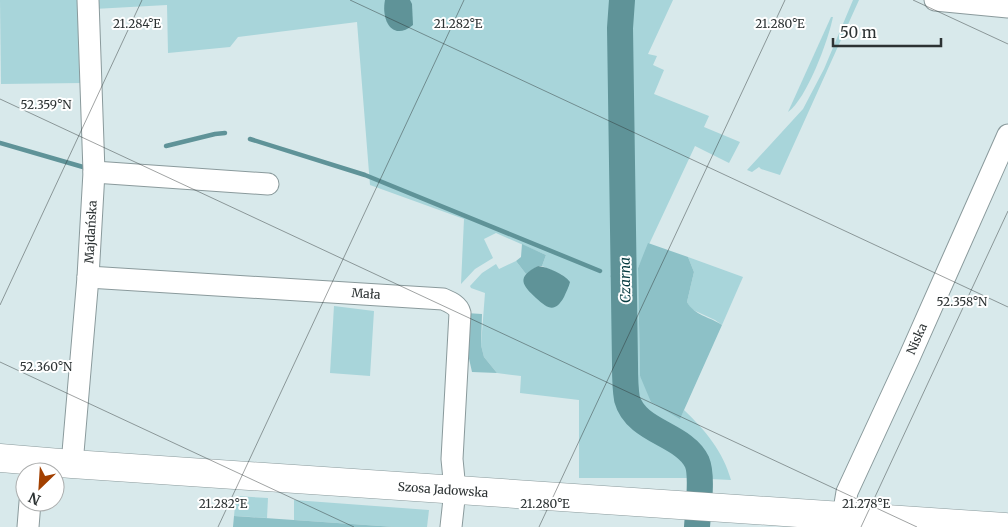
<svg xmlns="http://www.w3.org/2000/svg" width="1008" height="527" font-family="Merriweather,serif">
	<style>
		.green { fill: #a8d5da }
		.forest { fill: #8dc1c7 }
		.water { fill: #5f9398 }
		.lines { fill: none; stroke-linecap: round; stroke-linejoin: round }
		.stream { stroke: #5f9398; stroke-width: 4.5 }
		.river { stroke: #5f9398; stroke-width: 26 }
		.minor-casing { stroke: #8a9a9c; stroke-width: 23 }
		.major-casing { stroke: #8a9a9c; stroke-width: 29 }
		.minor { stroke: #fff; stroke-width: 21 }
		.major { stroke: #fff; stroke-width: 28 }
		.ticks { fill: none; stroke: #2c3233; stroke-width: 1; stroke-opacity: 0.45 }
		.labels { text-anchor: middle; stroke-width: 4; stroke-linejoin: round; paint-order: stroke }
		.street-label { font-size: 12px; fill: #2c3233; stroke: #fff }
		.water-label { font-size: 14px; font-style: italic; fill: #073b40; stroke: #fff }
		.ticks-label { font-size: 12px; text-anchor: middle; fill: #2c3233; stroke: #fff; stroke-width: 4; stroke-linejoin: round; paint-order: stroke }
	</style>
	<rect width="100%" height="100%" fill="#d8e9eb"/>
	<!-- green -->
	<g class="green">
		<polygon points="0,0 81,0 83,83 1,84"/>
		<path d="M94 0H673L648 54 657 56 653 65 664 70 654 94 709 116 704 127 740 142 729 163 695 146 638 268 640 376 680 418 684 410C705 430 723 451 731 480L689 478H579V400L520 393 521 376 497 373 484 357 481 345 485 293 471 288 470 286 482 273 496 264 499 269 516 261 526 274 524 284 562 275 542 266 546 255 496 233 484 239 493 258 475 269 461 284 464 219 370 185 357 22 254 35 238 37 230 47 168 53 167 5 94 9Z"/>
		<polygon points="853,0 859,0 780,175 761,169 759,167 752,172 747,170 803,109 824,69"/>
		<path d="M831 17H833C828 41 807 98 788 112Z"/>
		<polygon points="688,257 743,277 722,325 715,320 691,309 687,302 694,272"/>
		<polygon points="334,306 374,311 370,376 330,373"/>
		<polygon points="236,496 268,498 267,518 234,516"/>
		<polygon points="294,500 429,510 427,527 395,527 294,520"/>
	</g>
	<!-- forest -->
	<g class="forest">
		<path d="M648 243 688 257 694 272 687 302C694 315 710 317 722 325L680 419 651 402 640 376 638 268Z"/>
		<polygon points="522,244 546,255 542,266 538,266 526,274 516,261 521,257"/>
		<polygon points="466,313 482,314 481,345 484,357 497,373 472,372 468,354"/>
		<polygon points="234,516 395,527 233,527"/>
	</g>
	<!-- water -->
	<g class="water">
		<path d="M385 0H410L412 4 413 25C392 42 381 20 385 0Z"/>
		<path d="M538 266C548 267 564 274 570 282 569 287 566 292 564 297 555 313 548 309 536 298 522 285 516 277 538 266Z"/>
	</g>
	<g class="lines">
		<!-- stream -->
		<g class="stream">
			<polyline points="250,139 365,175 600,271"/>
			<polyline points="0,143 83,167"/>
			<polyline points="166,146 215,134 225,133"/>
			<polyline points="613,276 623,280"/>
		</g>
		<!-- river -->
		<path class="river" d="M622 0 620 28 625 364C625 375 625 388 627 399 636 432 684 434 697 462 703 476 698 511 697 527"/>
		<defs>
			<g id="minor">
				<polyline points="935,0 1008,7"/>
				<polyline points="94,172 268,184"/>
				<path d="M88 277 443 299C450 302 458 305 460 313L452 459 455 490 451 527"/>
				<polyline points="72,464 88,277 94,172 88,0"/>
				<polyline points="843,516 847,492 909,358 1008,135"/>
				<polyline points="28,527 30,502"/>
			</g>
			<polyline id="major" points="0,458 72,464 1005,527"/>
		</defs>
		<!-- minor casing -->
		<use href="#minor" class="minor-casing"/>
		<!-- major casing -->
		<use href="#major" class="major-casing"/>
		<!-- minor -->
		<use href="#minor" class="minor"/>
		<!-- major -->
		<use href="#major" class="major"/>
	</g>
	<!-- ticks -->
	<path class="ticks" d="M350 0 1008 307M913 0 1008 44M0 99 917 527M0 305 142 0M0 362 354 527M218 527 464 0M539 527 785 0M861 527 1008 211"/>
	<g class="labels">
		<!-- street labels -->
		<g class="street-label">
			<text transform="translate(91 232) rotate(-87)" y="4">Majdańska</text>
			<text transform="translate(366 294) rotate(4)" y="4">Mała</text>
			<text transform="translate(917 339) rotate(-66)" y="4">Niska</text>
			<text transform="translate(443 490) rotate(4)" y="4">Szosa Jadowska</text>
		</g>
		<!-- water labels -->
		<g class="water-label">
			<text transform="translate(625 280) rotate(-91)" y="5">Czarna</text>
		</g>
	</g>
	<g class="ticks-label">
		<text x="137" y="28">21.284°E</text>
		<text x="458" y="28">21.282°E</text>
		<text x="780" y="28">21.280°E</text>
		<text x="46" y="109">52.359°N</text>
		<text x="962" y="306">52.358°N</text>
		<text x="46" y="371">52.360°N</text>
		<text x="223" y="508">21.282°E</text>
		<text x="545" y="508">21.280°E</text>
		<text x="866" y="508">21.278°E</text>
	</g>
	<!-- north arrow -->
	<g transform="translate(40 487) rotate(205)"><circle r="24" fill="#ffffff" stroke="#abadad"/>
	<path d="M0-4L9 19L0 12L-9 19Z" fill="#a24000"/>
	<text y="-8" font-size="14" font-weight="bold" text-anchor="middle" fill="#2c3233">N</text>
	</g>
	<!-- scale -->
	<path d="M833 38v8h108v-8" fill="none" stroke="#2c3233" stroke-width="2.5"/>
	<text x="840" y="38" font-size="15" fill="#2c3233" stroke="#ffffff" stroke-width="4" paint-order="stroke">50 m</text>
</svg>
